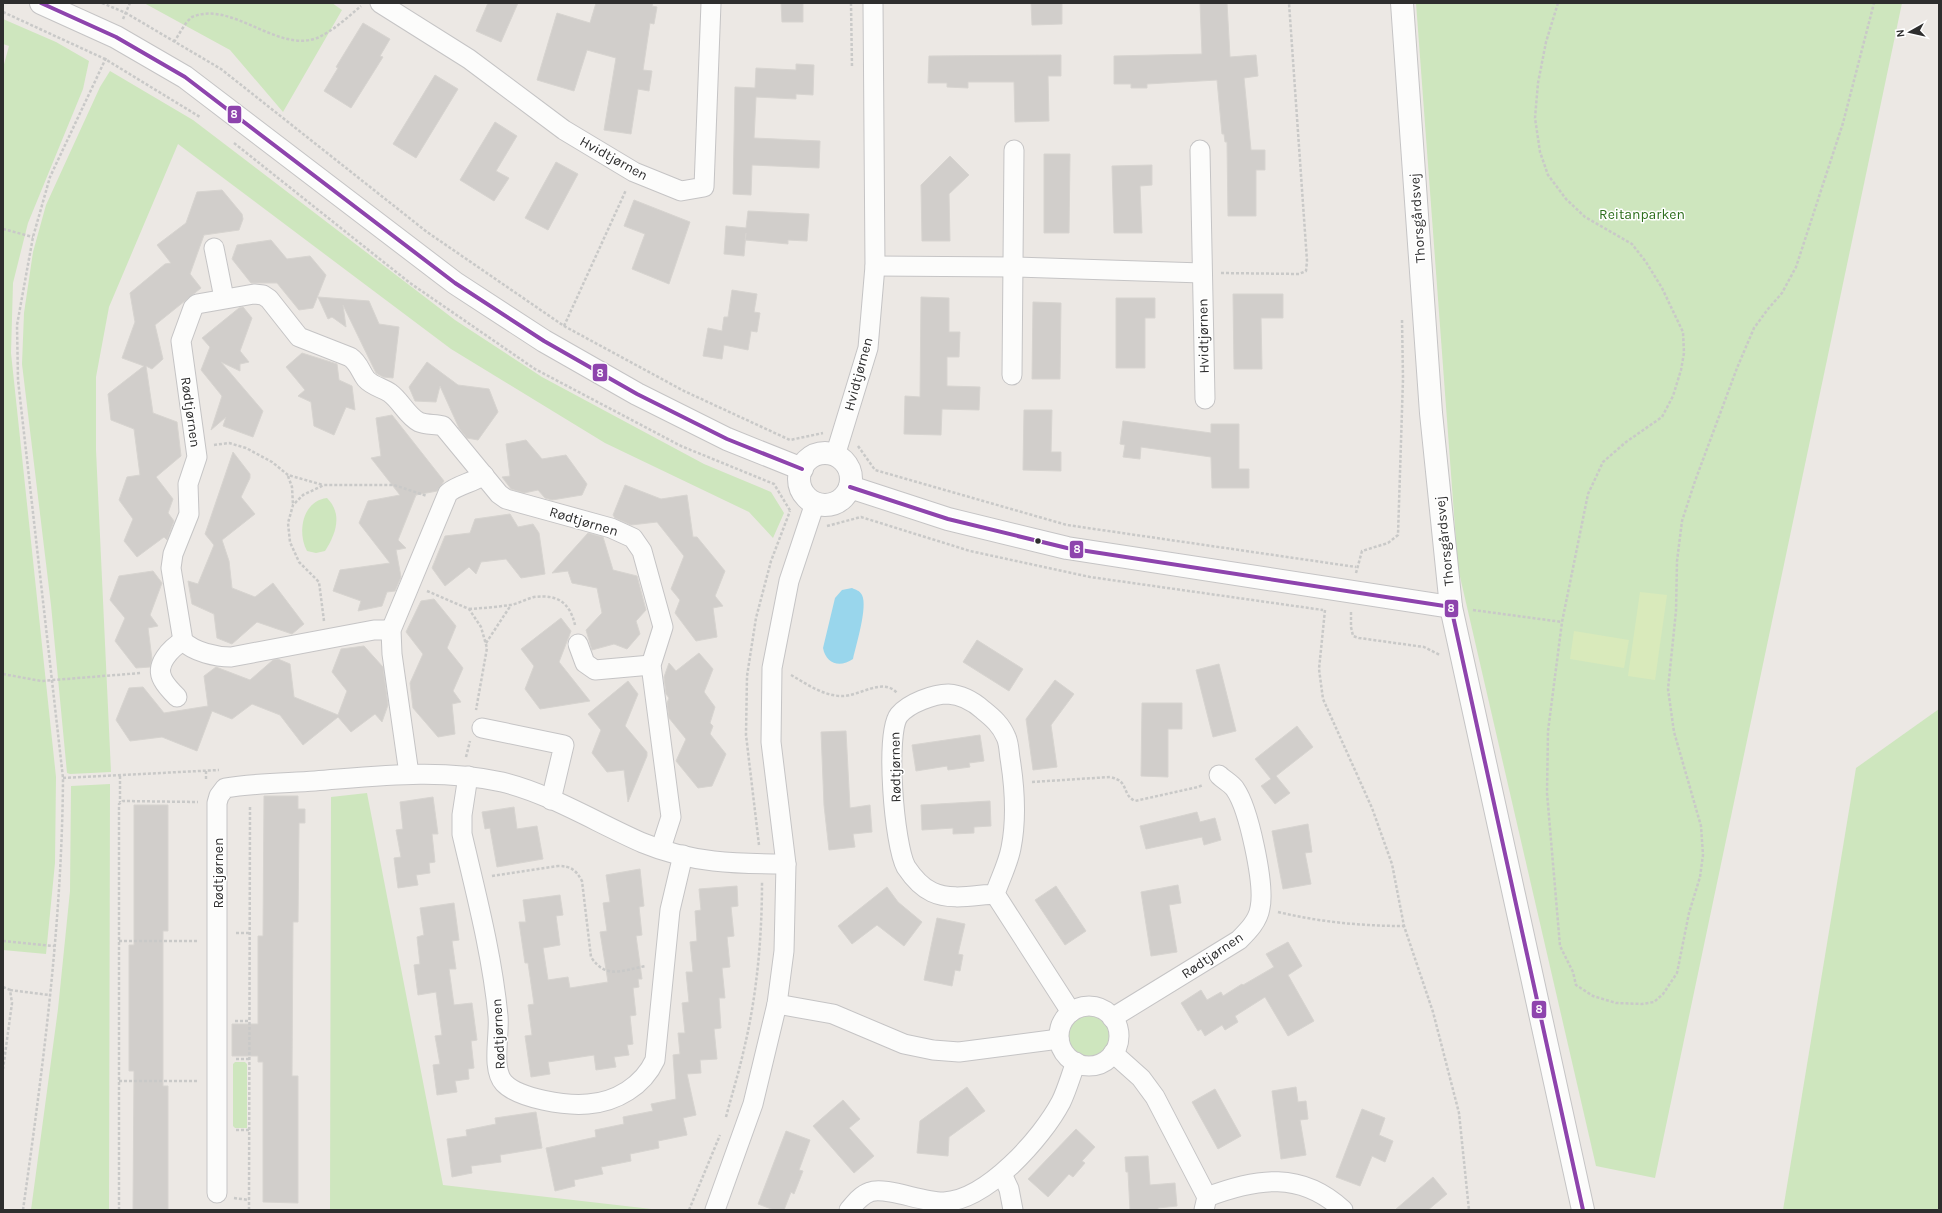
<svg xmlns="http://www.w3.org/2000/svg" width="1942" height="1213" font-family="Karla,sans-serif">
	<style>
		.green { fill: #cee6be }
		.pitch { fill: #d9eabb }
		.water { fill: #99d6ec }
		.building { fill: #d1cecb; stroke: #d7d4d0 }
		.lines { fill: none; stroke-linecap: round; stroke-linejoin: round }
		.street-casing { stroke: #c5c4c5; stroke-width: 21 }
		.secondary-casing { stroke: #c5c4c5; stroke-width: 24 }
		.path { stroke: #c9c9c8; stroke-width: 2.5; stroke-dasharray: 3 2; stroke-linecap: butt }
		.street { stroke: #fcfcfb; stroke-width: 19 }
		.secondary { stroke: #fcfcfb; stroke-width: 22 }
		.bus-1-casing { stroke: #fff; stroke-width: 7 }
		.bus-1 { stroke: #8e44ad; stroke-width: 4 }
		.bus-dot { fill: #2e2e2e; stroke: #fff; stroke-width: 1.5 }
		.labels { text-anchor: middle; stroke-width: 3; stroke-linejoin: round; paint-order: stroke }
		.street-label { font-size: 14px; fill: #2e2e2e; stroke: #fff }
		.park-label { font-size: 14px; fill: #2c6e1b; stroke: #fff }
		.line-badge { stroke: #fff; stroke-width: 1.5 }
		.badge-label { font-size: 11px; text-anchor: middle; font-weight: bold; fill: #fff }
	</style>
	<rect width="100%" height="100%" fill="#ece8e4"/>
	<!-- green -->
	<g class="green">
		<polygon points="144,3 332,3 342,10 283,112 230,50"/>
		<polygon points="1416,3 1902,3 1655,1178 1596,1166 1458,568"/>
		<polygon points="3,19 56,42 89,61 83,89 28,223 13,283 11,353 56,777 55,863 46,954 3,950 3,68 9,46 3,44"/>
		<polygon points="110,71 193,120 455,320 542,377 704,464 771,492 784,513 773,538 749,512 605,443 451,349 178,144 109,307 96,377 96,450 111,772 70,774 67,773 51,605 22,364 24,313 33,252 46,205 100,87"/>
		<path d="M327 498C343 514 336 534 325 551L316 553 307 551C297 533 302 501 327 498Z"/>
		<polygon points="1939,709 1939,1210 1783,1210 1856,768"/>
		<polygon points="110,784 109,1210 31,1210 58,1009 70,891 71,786"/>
		<polygon points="367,793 443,1185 660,1210 330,1210 331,797"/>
		<circle cx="1088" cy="1036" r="23"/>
		<polygon points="235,1062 245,1062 247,1064 247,1128 235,1128 233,1126 233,1064"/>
	</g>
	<!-- pitch -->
	<g class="pitch">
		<polygon points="1640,592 1667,595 1655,680 1628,676"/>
		<polygon points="1574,631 1629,640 1624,668 1570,659"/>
	</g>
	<!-- water -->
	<path class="water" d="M852 588C856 590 859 590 862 595 868 607 856 645 853 659 840 668 826 664 823 648L835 598 842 590Z"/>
	<!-- building -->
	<g class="building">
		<polygon points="488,3 518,3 501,42 476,31"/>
		<polygon points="596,3 653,3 652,6 657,7 654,24 650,23 643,70 652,71 649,91 638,89 631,134 604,130 616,58 587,50 574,91 537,80 557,13 590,23"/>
		<polygon points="781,3 803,3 803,22 782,22"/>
		<polygon points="1031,3 1062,3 1062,24 1032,25"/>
		<polygon points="1200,3 1227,3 1230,57 1256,55 1258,76 1244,78 1251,150 1265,150 1265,170 1256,170 1256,216 1228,216 1227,142 1225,142 1224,134 1222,134 1217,80 1147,84 1147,88 1131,88 1131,84 1114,84 1114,56 1202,54"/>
		<polygon points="363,23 390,39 380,56 383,57 351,108 324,91 338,68 336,67"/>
		<polygon points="1061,55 1061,76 1048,76 1049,121 1015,122 1014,82 968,82 968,88 947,87 947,83 928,83 929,56"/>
		<polygon points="796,64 814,65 813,95 796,94 796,99 756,97 754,138 820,141 819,168 752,165 751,195 733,194 735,87 755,88 756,68 796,70"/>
		<polygon points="435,75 458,89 416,158 393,144"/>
		<polygon points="495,122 517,136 496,171 509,178 494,201 460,180"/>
		<polygon points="1044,154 1070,154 1069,233 1044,233"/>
		<polygon points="950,156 969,175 949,194 950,241 922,241 921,185"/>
		<polygon points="556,162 578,174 548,230 525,218"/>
		<polygon points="1152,165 1152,185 1140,186 1142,233 1114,233 1112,166"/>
		<polygon points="222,190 242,214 243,219 239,230 204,235 190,274 201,288 155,325 163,359 152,369 146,366 153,413 177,422 181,456 156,477 173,499 168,513 174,521 167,540 164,537 137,557 124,541 133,519 119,500 127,477 140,475 134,429 111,420 108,394 144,366 122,358 135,322 130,293 165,264 171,263 157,245 186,223 197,192"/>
		<polygon points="634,200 690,222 669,284 632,269 645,234 624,226"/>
		<polygon points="748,211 809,214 807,241 788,240 788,244 745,240 746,233 744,256 724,254 726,226 746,228"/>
		<polygon points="271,240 287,259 310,256 326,275 313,308 299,310 277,283 251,283 232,259 237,245"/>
		<polygon points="732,290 757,294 754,312 760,313 757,332 751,331 748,350 724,345 722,359 703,356 708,328 722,331 724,317 728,317"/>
		<polygon points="1233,294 1283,294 1283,318 1261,318 1262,369 1234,369"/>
		<polygon points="318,297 369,301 379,324 399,327 393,378 383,377 376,373 343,305 346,327 332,317 328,319"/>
		<polygon points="921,297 949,298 949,332 960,332 959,357 947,357 947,386 980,387 979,410 942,409 941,435 904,434 905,396 920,397"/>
		<polygon points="1116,298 1155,298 1155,318 1145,318 1145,368 1116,368"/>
		<polygon points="1033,302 1061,303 1060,379 1032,379"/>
		<polygon points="243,307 252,318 240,351 249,362 240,364 240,371 221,362 263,411 253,437 223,426 226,417 211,430 222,396 201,370 210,347 202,338 239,308"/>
		<polygon points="302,353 337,364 339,380 352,386 355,410 346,407 334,435 314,426 311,402 298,396 305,390 286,367"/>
		<polygon points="427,362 458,385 489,389 498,412 478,440 467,438 459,428 440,386 436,402 415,401 409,387"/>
		<polygon points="1024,410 1052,410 1051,452 1061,452 1061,471 1023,470"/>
		<polygon points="392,415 444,481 437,491 416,495 398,540 406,548 396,550 401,577 395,591 387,592 382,606 358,611 361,601 333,591 340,570 390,563 359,523 368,501 400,495 371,458 381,456 376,418"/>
		<polygon points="1123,421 1211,433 1211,424 1239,424 1239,469 1249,469 1249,488 1212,488 1211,457 1141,447 1140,459 1123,457 1125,445 1120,444"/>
		<polygon points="526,440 542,459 566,455 587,484 582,495 552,500 545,498 538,490 524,493 511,489 502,477 510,476 506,444"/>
		<polygon points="233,452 250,474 250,478 241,497 255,514 222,540 229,561 232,588 255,597 273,583 304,624 292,634 257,622 232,644 217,638 214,614 192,604 188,581 198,584 214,545 205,534"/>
		<polygon points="625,485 661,499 687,495 693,537 697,537 725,571 715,596 723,606 713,608 717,637 696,641 675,613 680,600 671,589 684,556 657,522 631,525 615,518 613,515"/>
		<polygon points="510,514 518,527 533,524 539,533 545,574 521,578 506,559 481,562 476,574 469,567 445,586 432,568 445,536 470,533 475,519"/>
		<polygon points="588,533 603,537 613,570 637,576 646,610 636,621 640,634 627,649 614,644 592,650 586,630 602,613 597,588 572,583 568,571 552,573"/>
		<polygon points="153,571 162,583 150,615 158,626 148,628 152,659 150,667 136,668 115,641 125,618 110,600 119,576"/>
		<polygon points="434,599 456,626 447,648 463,668 453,691 461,702 452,704 455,734 438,737 413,708 410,683 423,654 406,632 421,601"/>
		<polygon points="561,618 571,631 559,662 590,701 540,709 525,689 534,666 521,649"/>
		<polygon points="977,640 1023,669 1009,691 963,662"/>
		<polygon points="364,646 383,667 388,705 382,722 375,714 351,732 338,717 303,745 280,715 252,704 232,719 212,711 197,751 162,737 130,741 116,720 129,688 143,687 164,713 208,706 204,676 216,667 250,680 273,660 278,659 290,664 294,697 338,715 347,691 332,672 341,649"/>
		<polygon points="699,653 713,669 704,692 715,707 710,723 713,726 710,734 726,754 712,786 698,788 676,761 686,739 669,718 667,703 669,698 666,694 664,677 669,663 676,671"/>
		<polygon points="1219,664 1236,731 1213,737 1196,670"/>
		<polygon points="1055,680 1074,694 1051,725 1057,767 1033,770 1026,719"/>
		<polygon points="628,681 638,694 625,726 647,752 647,756 628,802 624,770 607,772 592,753 601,730 588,714"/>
		<polygon points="1142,703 1182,703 1182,729 1168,729 1168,777 1141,776"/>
		<polygon points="1297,726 1313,747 1276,776 1290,793 1275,804 1261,786 1271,779 1255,759"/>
		<polygon points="846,731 850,808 870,805 872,832 853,834 855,847 829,850 824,805 821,732"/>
		<polygon points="980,735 984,761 969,763 970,767 948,770 947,766 916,771 912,745"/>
		<polygon points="264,796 298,796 298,809 305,809 305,823 299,823 298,922 293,922 292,1076 298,1076 298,1203 263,1202 263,1062 258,1062 258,1056 232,1056 232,1024 258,1024 258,936 263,936"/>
		<polygon points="433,797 438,834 432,834 435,862 429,863 430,873 416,875 418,885 398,888 394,858 401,857 396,830 403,829 400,802"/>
		<polygon points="990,801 991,826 974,827 974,833 953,834 953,828 922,830 921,805"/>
		<polygon points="134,805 168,805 168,931 163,931 163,1086 168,1086 168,1210 133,1210 134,1071 129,1071 129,945 134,945"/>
		<polygon points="514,807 517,829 537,826 543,859 497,867 490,828 485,829 482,812"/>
		<polygon points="1197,812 1200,822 1215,818 1221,840 1204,845 1202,837 1146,849 1140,826"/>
		<polygon points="1308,824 1312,852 1305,853 1311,884 1283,889 1272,831"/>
		<polygon points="640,869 644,906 639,907 642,935 636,936 642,979 638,979 639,987 633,988 636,1015 630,1016 633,1044 627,1045 629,1055 614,1057 616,1067 596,1070 594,1055 548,1062 550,1074 531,1077 525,1036 532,1035 528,1005 534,1004 528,963 525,963 519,922 526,922 523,900 560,895 563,915 556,916 560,945 543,948 548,980 568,977 570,988 608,982 600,932 607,931 603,903 610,902 606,875"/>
		<polygon points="1178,885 1181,903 1169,905 1177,952 1151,956 1141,892"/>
		<polygon points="737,886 738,906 731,907 734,936 727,937 730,967 722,968 725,998 719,998 721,1028 714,1029 717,1059 700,1060 701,1073 687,1074 696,1115 683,1118 687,1135 658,1141 659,1148 630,1154 631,1161 601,1167 603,1174 574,1180 575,1186 555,1191 546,1148 596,1137 595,1130 624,1124 623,1117 653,1111 651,1104 676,1099 673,1055 680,1054 678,1033 685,1033 682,1003 689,1002 686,972 693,972 690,942 697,941 695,911 701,910 699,889"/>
		<polygon points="1056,886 1086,931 1065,945 1035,900"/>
		<polygon points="887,887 898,902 922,922 904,946 877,925 852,944 838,926"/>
		<polygon points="454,903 459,940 452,941 456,969 449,969 454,1005 472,1003 477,1040 471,1041 474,1068 468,1069 469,1079 455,1081 457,1092 437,1095 433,1065 440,1064 435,1036 442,1035 436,992 418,995 414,965 420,964 417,937 424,935 420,908"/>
		<polygon points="937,918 965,924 958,954 963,955 960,971 955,970 952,986 924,980"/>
		<polygon points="1288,942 1302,966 1288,975 1314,1021 1288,1036 1265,997 1235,1016 1238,1022 1225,1030 1222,1025 1205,1036 1201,1029 1198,1031 1181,1003 1201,990 1207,1000 1221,992 1223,996 1242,984 1243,985 1274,967 1266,954"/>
		<polygon points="967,1087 985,1111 949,1137 948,1156 917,1153 920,1121"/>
		<polygon points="1296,1087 1298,1102 1306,1101 1308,1119 1300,1120 1306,1155 1281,1159 1272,1091"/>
		<polygon points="1215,1089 1241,1136 1218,1149 1192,1102"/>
		<polygon points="843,1100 860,1119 849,1128 874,1156 854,1173 813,1126"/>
		<polygon points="1362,1109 1385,1118 1379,1135 1393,1141 1385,1162 1372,1156 1360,1186 1336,1177"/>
		<polygon points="536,1112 542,1148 500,1155 501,1162 471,1166 472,1173 452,1177 447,1139 467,1136 466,1130 496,1124 495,1118"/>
		<polygon points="1076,1129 1095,1147 1082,1161 1085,1163 1073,1177 1069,1174 1048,1197 1028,1179"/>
		<polygon points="786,1131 810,1140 799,1170 803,1171 794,1194 791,1192 784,1210 774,1210 758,1204"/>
		<polygon points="1148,1156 1150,1185 1175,1183 1177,1206 1158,1208 1158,1210 1130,1210 1128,1172 1126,1172 1125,1157"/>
		<polygon points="1433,1177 1447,1194 1428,1210 1395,1210"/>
	</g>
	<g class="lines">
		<defs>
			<g id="street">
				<polyline points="380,3 469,59 564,130 634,172 681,191 704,187 711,3"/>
				<polyline points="1200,150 1205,399"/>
				<polyline points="214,248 224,298"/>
				<polyline points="875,266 1013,267 1202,273"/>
				<polyline points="1012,375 1014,150"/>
				<polyline points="835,456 868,348 875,266 873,3"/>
				<path d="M391 630H374L231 657C216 657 194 652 183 641L171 568 173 554 189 514 188 484 197 457 181 341 193 308 197 304 254 294 263 295 269 299 299 337 350 357C359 363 360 371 366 379 372 386 383 388 390 393 401 401 407 416 419 422 426 425 435 424 443 426L499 494 506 499 611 528 633 538 642 551 663 627 651 665 671 817 661 848"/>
				<polyline points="578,644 585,663 595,670 651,665"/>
				<path d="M177 697C172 692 166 686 163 680 154 665 171 648 183 641"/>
				<polyline points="482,728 564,745 551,800"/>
				<path d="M409 774 392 654 391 630 448 493C457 485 472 483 484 475"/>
				<path d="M468 776 462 815V834C476 894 492 954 498 1016 500 1035 491 1069 504 1083 519 1099 567 1106 588 1104 616 1102 643 1086 655 1060L670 910 683 855"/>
				<path d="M995 894C1000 879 1008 864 1011 848 1017 818 1015 789 1010 758 1009 752 1009 743 1006 737 1001 725 993 718 983 710 973 701 963 695 948 694 934 694 909 703 899 715 885 733 894 845 906 867 912 876 921 887 932 892 951 901 975 895 995 894L1071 1012"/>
				<polyline points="777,1004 833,1014 904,1044 933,1050 959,1052 1059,1039"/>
				<circle cx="1089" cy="1036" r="30"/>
				<path d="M1112 1018 1239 940C1248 931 1258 921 1260 908 1265 885 1249 809 1235 789 1232 784 1224 780 1219 775"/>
				<polyline points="1113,1053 1141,1078 1155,1097 1207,1197 1204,1210"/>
				<polyline points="1002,1174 1009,1189 1013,1210"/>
				<path d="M217 1193V803L219 796 225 788C254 783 286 783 315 781 378 776 440 768 502 782 551 794 597 823 643 843 691 863 736 864 786 864"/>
				<path d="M1207 1197C1257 1178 1301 1171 1343 1210"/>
				<polyline points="715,1210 753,1104 777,1004 784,951 786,864 771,742 772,668 789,581 815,503"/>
				<path d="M849 1210C855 1203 861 1195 870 1192 885 1186 924 1203 944 1202 987 1200 1042 1138 1061 1102 1067 1090 1071 1075 1076 1062"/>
			</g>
			<g id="secondary">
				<polyline points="41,3 116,37 185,77 455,283 544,341 637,394 727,439 802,469"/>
				<polyline points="1402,3 1431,413 1451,607 1583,1210"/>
				<circle cx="825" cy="479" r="26"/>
				<polyline points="850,487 948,519 1067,548 1451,607"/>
			</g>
		</defs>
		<!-- street casing -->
		<use href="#street" class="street-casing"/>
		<!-- secondary casing -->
		<use href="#secondary" class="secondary-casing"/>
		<!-- path -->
		<g class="path">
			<polyline points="102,3 126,13 221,69 427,232 564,326 684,391 790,440 823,433"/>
			<polyline points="851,3 852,68"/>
			<polyline points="1558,3 1546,42 1538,83 1535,118 1540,152 1548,175 1566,199 1585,217 1632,244 1646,262 1662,288 1683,332 1684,353 1681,370 1673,396 1662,417 1626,442 1603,462 1588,494 1562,622 1548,731 1547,793 1560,946 1573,972 1576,985 1593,996 1616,1003 1642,1004 1654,1002 1663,994 1677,973 1689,913 1700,877 1703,855 1701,826 1674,732 1668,689 1676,611 1677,561 1682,521 1695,481 1737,368 1754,328 1768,309 1782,293 1796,267 1843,123 1874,3"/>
			<polyline points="3,12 105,59 200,117"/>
			<polyline points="123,19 130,3"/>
			<path d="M174 42C179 35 185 22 192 17 232 0 277 53 317 38 333 31 348 17 361 6"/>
			<polyline points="234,143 410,283 535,369 681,446 774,484 791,512"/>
			<polyline points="3,229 33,237"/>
			<polyline points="1221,273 1299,274 1306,271 1307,261 1289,3"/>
			<polyline points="564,326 626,190"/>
			<polyline points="214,445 229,443 246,448 272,462 288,475 323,485"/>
			<polyline points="858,446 875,470 1067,525 1356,567"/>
			<polyline points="288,476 292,487 293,505"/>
			<polyline points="827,526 861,517 970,551 1090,577 1323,610"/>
			<polyline points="1356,573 1362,551 1388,543 1398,535 1403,379 1402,319"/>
			<polyline points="427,591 469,609 481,627 487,648 476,710"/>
			<path d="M469 609C483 608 497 607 510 605 518 604 526 599 534 597 558 594 570 603 575 625"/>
			<polyline points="1325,610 1319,669 1323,699 1372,808 1392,864 1404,926 1433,1012 1459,1113 1469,1210"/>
			<polyline points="1473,610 1562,622"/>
			<polyline points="1351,612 1351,627 1353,636 1359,638 1424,647 1440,655"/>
			<polyline points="324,621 319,582 299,562 290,542 288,523 293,505 303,495 324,485 394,485 427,496"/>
			<polyline points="486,643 511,605"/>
			<polyline points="3,674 41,681 141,673"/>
			<path d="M791 675C807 684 823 696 842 696 860 696 883 677 897 693"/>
			<polyline points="466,757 470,741"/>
			<polyline points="206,771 206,780"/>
			<polyline points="120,776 120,802"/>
			<polyline points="63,778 219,770"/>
			<path d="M1032 782 1110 777C1130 781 1121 794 1135 801L1198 787 1203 785"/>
			<polyline points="759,845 746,735 747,676 756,618 771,561 790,511"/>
			<path d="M492 876 558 866C571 866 576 870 582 881L591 957C606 980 623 970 646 966"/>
			<path d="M1278 912C1320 922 1361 926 1404 926"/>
			<polyline points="236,933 249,933"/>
			<polyline points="3,941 54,946"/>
			<polyline points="119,941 199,941"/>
			<polyline points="3,987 10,990 12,1003 3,1069"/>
			<polyline points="10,990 49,995"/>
			<polyline points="235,1021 249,1021"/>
			<polyline points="236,1059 249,1059"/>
			<polyline points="119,1081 199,1081"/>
			<path d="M726 1117C732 1094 739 1072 744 1049 757 995 762 937 762 882"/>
			<polyline points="236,1130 249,1130"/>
			<polyline points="234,1198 249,1200"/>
			<path d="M23 1210C43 1067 62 923 63 778L18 380 17 325 33 237 50 177 106 58"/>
			<polyline points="119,1210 119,804 123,801 198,802"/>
			<polyline points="249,1210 250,805"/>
			<polyline points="689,1210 720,1135"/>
		</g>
		<!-- street -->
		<use href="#street" class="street"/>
		<!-- secondary -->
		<use href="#secondary" class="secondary"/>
		<defs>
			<g id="bus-1">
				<polyline points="41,3 116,37 185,77 455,283 544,341 637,394 727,439 802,469"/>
				<polyline points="850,487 948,519 1067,548 1451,607 1583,1210"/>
			</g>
		</defs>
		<!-- bus-1 casing -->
		<use href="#bus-1" class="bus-1-casing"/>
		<!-- bus-1 -->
		<use href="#bus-1" class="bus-1"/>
	</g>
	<!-- markers -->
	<circle class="bus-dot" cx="1038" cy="541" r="3.5"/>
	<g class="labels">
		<!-- street labels -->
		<g class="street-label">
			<text transform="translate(614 158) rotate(29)" y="5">Hvidtjørnen</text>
			<text transform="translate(1417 218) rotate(-94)" y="5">Thorsgårdsvej</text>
			<text transform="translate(1203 336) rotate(-91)" y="5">Hvidtjørnen</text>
			<text transform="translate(858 374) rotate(-75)" y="5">Hvidtjørnen</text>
			<text transform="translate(191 412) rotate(82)" y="5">Rødtjørnen</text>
			<text transform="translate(584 521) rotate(17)" y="5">Rødtjørnen</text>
			<text transform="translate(1444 541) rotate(-96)" y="5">Thorsgårdsvej</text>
			<text transform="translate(895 767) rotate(-91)" y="5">Rødtjørnen</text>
			<text transform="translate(218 873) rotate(-90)" y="5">Rødtjørnen</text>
			<text transform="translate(1212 955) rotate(-34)" y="5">Rødtjørnen</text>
			<text transform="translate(498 1034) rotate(-93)" y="5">Rødtjørnen</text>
		</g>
		<!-- park labels -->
		<g class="park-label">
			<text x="1642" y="219">Reitanparken</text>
		</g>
	</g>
	<g class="line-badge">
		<rect x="227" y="105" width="15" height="19" rx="4" fill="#8e44ad"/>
		<rect x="592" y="363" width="16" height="19" rx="4" fill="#8e44ad"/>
		<rect x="1069" y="540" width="15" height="19" rx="4" fill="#8e44ad"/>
		<rect x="1444" y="599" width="15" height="19" rx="4" fill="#8e44ad"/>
		<rect x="1531" y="1000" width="16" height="19" rx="4" fill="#8e44ad"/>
	</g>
	<g class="badge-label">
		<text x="234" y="118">8</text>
		<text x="600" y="377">8</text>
		<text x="1077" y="553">8</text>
		<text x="1451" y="612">8</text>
		<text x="1539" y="1013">8</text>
	</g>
	<!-- border -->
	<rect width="1942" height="1213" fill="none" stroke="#2e2e2e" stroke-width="8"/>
	<!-- north arrow -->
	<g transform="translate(1910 32) rotate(262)" stroke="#ffffff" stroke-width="3" paint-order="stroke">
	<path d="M0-3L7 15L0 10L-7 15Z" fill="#2e2e2e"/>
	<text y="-6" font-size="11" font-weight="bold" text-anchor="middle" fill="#2e2e2e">N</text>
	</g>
</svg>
